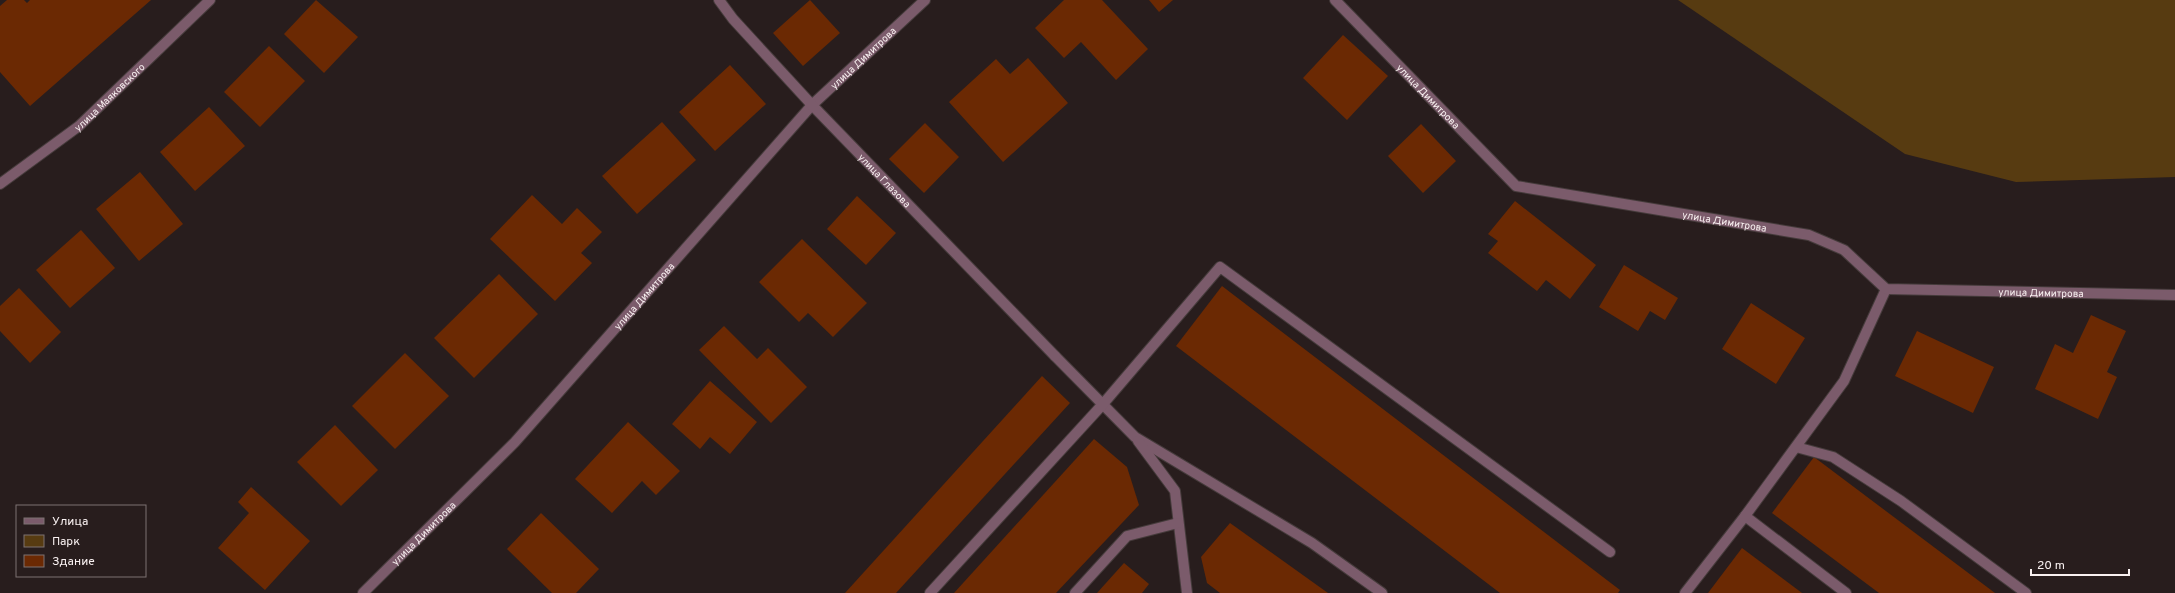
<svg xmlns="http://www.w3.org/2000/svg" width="2175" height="593" font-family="Overpass,sans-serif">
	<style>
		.green { fill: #573b11 }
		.building { fill: #6b2903 }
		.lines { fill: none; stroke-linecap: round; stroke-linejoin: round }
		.service-casing { stroke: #453b3b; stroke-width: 12 }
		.minor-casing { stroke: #453b3b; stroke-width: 12 }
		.tertiary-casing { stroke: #453b3b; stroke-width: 12 }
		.service { stroke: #7b5b6b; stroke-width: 10 }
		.minor { stroke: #7b5b6b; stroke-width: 10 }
		.tertiary { stroke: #7b5b6b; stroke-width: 10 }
		.labels { text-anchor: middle; stroke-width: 4; stroke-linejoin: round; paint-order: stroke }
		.street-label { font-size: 10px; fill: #f9f1f1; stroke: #281d1d }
	</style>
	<rect width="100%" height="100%" fill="#281d1d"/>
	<!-- green -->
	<polygon class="green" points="1678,0 2175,0 2175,177 2016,182 1905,154"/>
	<!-- building -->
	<g class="building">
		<polygon points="7,0 24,0 27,3 30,0 151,0 30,106 0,72 0,6"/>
		<polygon points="316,0 358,37 324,73 284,34"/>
		<polygon points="810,0 840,33 803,66 773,33"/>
		<polygon points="1064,0 1102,0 1148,49 1116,80 1081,42 1064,58 1035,28"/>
		<polygon points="1149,0 1173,0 1159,12"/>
		<polygon points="1343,35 1388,76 1347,120 1303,78"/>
		<polygon points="269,46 305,81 260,127 224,92"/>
		<polygon points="1028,58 1068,103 1003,162 949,102 996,59 1010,74"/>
		<polygon points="730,65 766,104 715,151 679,112"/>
		<polygon points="209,107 245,146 195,191 160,152"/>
		<polygon points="662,122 696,160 637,214 602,176"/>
		<polygon points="925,123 959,157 924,193 889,159"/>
		<polygon points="1421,124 1456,161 1423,193 1388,156"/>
		<polygon points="140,172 183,224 139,261 96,209"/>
		<polygon points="532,195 562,224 577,208 602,232 581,253 592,263 555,301 490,239"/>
		<polygon points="857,196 896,233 866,265 827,229"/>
		<polygon points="1515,201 1596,265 1570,299 1546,280 1537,291 1488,253 1498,241 1488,234"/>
		<polygon points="81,230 115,268 70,308 36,270"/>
		<polygon points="802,239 867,303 833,337 808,313 799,322 759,282"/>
		<polygon points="1624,265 1678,298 1665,320 1650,311 1638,331 1599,307"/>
		<polygon points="499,274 538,314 474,378 434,338"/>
		<polygon points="1222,286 1620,590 1618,593 1500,593 1176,346"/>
		<polygon points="19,288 61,332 30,363 0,331 0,306"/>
		<polygon points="1751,303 1805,338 1776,384 1722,349"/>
		<polygon points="2091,315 2126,331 2107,372 2117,377 2098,419 2035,389 2055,344 2073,353"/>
		<polygon points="724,326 757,359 768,348 807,387 771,423 699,350"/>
		<polygon points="1917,331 1994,367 1973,413 1895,376"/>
		<polygon points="405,353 449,396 395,449 352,406"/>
		<polygon points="1042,376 1070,403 896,593 845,593"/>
		<polygon points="710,381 757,422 730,454 710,437 700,449 672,424"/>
		<polygon points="628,422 680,471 656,495 642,481 612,513 575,479"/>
		<polygon points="335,425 378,470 341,506 297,462"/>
		<polygon points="1094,439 1127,467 1139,505 1056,593 954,593"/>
		<polygon points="1814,457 1995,593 1879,593 1772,513"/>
		<polygon points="251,487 310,541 265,590 218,548 249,513 238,502"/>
		<polygon points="541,513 599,569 576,593 552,593 507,549"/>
		<polygon points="1230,523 1328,593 1220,593 1207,583 1201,557"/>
		<polygon points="1742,548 1802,593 1708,593"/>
		<polygon points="1124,563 1149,584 1142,593 1097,593"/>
	</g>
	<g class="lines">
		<defs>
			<g id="service">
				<polyline points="1055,356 1135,437 1312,543 1382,593"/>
				<polyline points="1138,441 1175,491 1187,593"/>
				<polyline points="1796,447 1833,457 1901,501 2026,593"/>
				<polyline points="1745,516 1846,593"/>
				<polyline points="930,593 1103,404 1220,267 1610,552"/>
				<polyline points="1075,593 1127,536 1178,523"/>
				<polyline points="1685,593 1745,516 1844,381 1886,289"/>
			</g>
			<g id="minor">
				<path id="s1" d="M1335 0 1516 186 1809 235 1844 250 1886 289 2175 295"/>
				<path id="s2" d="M0 184 79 126 210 0"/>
				<path id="s3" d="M363 593 515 442 812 105 925 0"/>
			</g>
			<g id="tertiary">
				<path id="s4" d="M719 0 733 19 812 105 1055 356"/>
			</g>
		</defs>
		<!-- service casing -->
		<use href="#service" class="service-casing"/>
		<!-- minor casing -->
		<use href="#minor" class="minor-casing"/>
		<!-- tertiary casing -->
		<use href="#tertiary" class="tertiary-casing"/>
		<!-- service -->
		<use href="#service" class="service"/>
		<!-- minor -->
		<use href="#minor" class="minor"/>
		<!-- tertiary -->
		<use href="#tertiary" class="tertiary"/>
	</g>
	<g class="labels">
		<!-- street labels -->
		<g class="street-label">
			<text dy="4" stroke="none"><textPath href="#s3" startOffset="733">улица Димитрова</textPath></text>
			<text dy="4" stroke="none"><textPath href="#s2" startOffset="140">улица Маяковского</textPath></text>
			<text dy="4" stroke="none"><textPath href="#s1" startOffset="134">улица Димитрова</textPath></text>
			<text dy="4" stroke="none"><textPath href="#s4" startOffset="245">улица Глазова</textPath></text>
			<text dy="4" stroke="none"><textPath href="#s1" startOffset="471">улица Димитрова</textPath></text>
			<text dy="4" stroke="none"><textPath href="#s1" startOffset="807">улица Димитрова</textPath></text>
			<text dy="4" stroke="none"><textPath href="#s3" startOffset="409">улица Димитрова</textPath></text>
			<text dy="4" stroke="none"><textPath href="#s3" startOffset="85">улица Димитрова</textPath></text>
		</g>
	</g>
	<!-- legend -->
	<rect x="16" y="505" width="130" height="72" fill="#281d1d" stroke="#7c7272"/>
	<rect x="24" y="518" width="20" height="6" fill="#7b5b6b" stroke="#7c7272"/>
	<text x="52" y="525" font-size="12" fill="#f9f1f1">Улица</text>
	<rect x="24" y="535" width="20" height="12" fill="#573b11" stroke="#7c7272"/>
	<text x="52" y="545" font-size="12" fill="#f9f1f1">Парк</text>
	<rect x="24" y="555" width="20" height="12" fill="#6b2903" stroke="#7c7272"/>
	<text x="52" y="565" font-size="12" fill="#f9f1f1">Здание</text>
	<!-- scale -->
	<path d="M2031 569v6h98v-6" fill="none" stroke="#f9f1f1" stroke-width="2"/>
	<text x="2037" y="569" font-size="12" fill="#f9f1f1" stroke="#281d1d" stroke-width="3" paint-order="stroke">20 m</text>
</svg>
